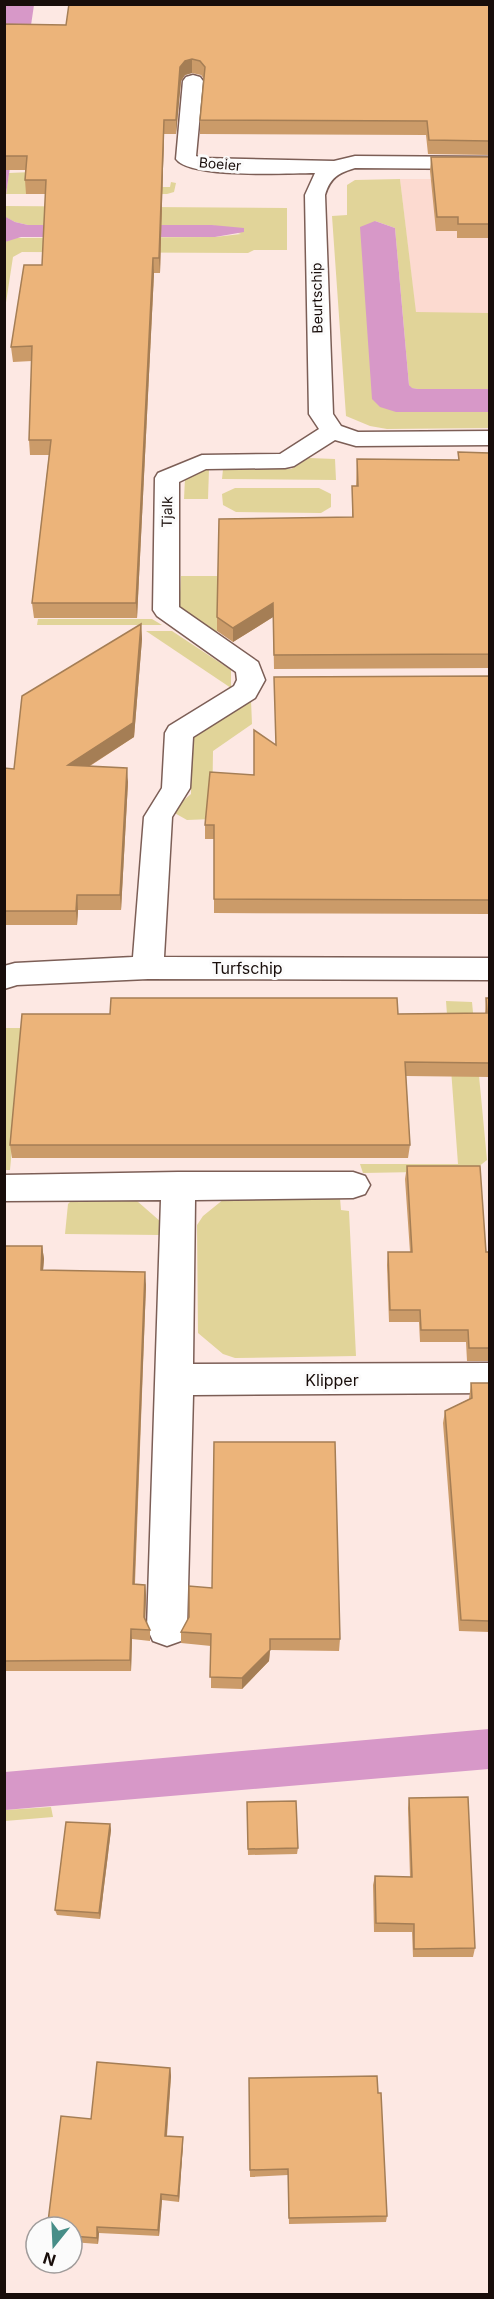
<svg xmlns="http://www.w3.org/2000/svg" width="494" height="2299" font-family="Inter,sans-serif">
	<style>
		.built { fill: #fcdad0 }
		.green { fill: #e1d499 }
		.water { fill: #d798c8 }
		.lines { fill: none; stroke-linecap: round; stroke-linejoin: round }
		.street-casing { stroke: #7c5e56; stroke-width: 3 }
		.street { fill: #fff; fill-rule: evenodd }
		.wall { fill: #cb9b69 }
		.shaded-wall { fill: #a57e55 }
		.building { fill: #ecb47a; stroke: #a57e55; stroke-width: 1.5 }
		.labels { text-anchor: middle; stroke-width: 6; stroke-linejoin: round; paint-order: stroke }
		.far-street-label { font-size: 14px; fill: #180d0a; stroke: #fbfbfb }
		.street-label { font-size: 16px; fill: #180d0a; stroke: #fbfbfb }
	</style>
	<rect width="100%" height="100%" fill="#fde8e3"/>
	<!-- built -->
	<polygon class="built" points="400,179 489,179 489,368 422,368"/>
	<!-- green -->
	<g class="green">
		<polygon points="32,172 31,187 170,187 171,182 176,183 174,192 167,194 6,194 9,173"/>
		<polygon points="400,179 416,312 489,313 489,389 418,389 411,388 409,385 395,228 375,221 396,412 489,412 489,428 387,429 370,426 346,416 332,216 347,215 347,185 355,180"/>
		<polygon points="5,206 287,208 287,250 254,250 248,253 22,252 13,257 5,309 5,242 13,238 215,237 241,234 212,225 28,225 15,222 5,217"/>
		<polygon points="309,458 335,459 336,480 222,479 223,469 291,469"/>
		<polygon points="201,468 209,469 208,499 184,499 185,478"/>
		<polygon points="235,488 319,488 331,494 331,507 321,513 236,512 223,505 222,494"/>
		<polygon points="181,576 217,576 217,634 179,610"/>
		<polygon points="38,619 152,619 162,625 37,625"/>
		<polygon points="146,631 172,631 231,670 231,688"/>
		<polygon points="251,700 252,724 213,751 212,819 187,820 171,811 191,794 191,738"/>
		<polygon points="446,1001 472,1002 487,1160 473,1171 363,1173 360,1164 458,1164"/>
		<polygon points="5,1028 23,1028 10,1170 5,1170"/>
		<polygon points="340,1198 341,1210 349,1211 356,1356 235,1358 223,1354 198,1333 197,1225 203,1216 224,1199"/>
		<polygon points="71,1201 137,1201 161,1222 161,1235 65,1234 68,1204"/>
		<polygon points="51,1807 53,1817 5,1821 5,1810"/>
	</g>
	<!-- water -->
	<g class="water">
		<polygon points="6,5 34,5 5,201 5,12"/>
		<polygon points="4,216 15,222 28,225 212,225 244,228 244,232 215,237 21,237 5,242"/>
		<polygon points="375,221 395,228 409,385 412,388 418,389 489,389 489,412 396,412 380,407 372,399 360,227"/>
		<polygon points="489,1729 489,1769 5,1810 5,1772"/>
	</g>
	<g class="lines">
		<defs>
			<g id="street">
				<path d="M193 75 200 77 203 81 196 156 201 158 334 161 355 156 490 157V169L355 168C338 173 330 178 325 195L333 414 341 426 358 432 490 431V445L356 446 335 440 294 466 285 468 206 469 179 482V607L258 662 265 680 255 698 193 737 190 788 172 817 164 957 490 958V980L148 979 17 985 4 989V966L15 963 133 957 144 817 162 788 165 733 169 726 234 686 237 680 236 672 157 616 153 610 155 478 158 473 202 455 280 454 319 429 309 414 305 195 315 173C288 173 190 179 176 159L183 81 186 77Z"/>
				<polygon points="178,1172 353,1172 365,1176 370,1185 365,1194 353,1198 195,1200 193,1364 490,1363 490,1393 193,1395 187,1628 181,1641 167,1646 153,1641 147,1628 161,1200 4,1201 4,1175"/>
			</g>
		</defs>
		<!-- street casing -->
		<use href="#street" class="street-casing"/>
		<!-- street -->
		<use href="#street" class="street"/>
	</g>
	<!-- wall -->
	<g class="wall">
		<polygon points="489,4 489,155 428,154 426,135 200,134 200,120 204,79 201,75 192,73 185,75 181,81 176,134 164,134 160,273 154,273 137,618 34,618 32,603 49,455 30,455 29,440 32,361 13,362 11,347 42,265 46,194 26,194 25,180 25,170 4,170 4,24 66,25"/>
		<polygon points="431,157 489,157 489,238 457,238 457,231 436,231 430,171"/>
		<polygon points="458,452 489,453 489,668 274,669 273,617 233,642 217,631 217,617 352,517 352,486 356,486 357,459 458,460"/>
		<polygon points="141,624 142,639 134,737 90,766 128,782 121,910 78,910 77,925 4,925 4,768 14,769"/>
		<polygon points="489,676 489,914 214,913 214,839 205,839 205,825 254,775 275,744"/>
		<polygon points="486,998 489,998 489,1077 406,1076 410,1145 408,1158 12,1158 10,1145 398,1014 485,1013"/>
		<polygon points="407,1166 486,1252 489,1252 489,1361 467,1361 466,1342 420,1342 419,1322 389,1322 387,1265 388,1252 410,1252 405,1179"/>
		<polygon points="4,1246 42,1246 44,1259 43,1270 146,1285 135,1584 145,1585 146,1595 145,1620 150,1630 150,1641 132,1639 131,1671 4,1671"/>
		<polygon points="471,1383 489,1383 489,1632 459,1631 443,1423 445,1411 469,1399"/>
		<polygon points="212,1588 340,1639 339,1651 270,1650 269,1661 242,1689 211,1688 211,1646 181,1643 181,1632"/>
		<polygon points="409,1798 475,1948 473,1957 413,1957 412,1932 374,1932 373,1885 375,1876 410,1877 408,1808"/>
		<polygon points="247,1802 298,1848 297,1854 248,1855"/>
		<polygon points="110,1824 111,1830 100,1919 57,1915 55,1910"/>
		<polygon points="170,2068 171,2076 167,2136 183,2144 179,2202 162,2200 159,2236 99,2233 98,2244 72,2242 72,2227 50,2227 48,2222"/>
		<polygon points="249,2078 387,2216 386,2222 289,2224 288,2175 250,2177"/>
	</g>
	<!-- shaded-wall -->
	<g class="shaded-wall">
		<polygon points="192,59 192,73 185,75 181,81 176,134 176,120 180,67 185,61"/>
		<polygon points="164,120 164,134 160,273 159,258"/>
		<polygon points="153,258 154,273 137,618 136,603"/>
		<polygon points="273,603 273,617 233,642 233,628"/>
		<polygon points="141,624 142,639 134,737 69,779 68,765"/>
		<polygon points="127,768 128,782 121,910 120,895"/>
		<polygon points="77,895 78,910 77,925 76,911"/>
		<polygon points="42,1246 44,1259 42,1283 41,1270"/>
		<polygon points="145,1272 146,1285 134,1595 133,1584"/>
		<polygon points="145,1585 146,1595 145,1628 144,1617"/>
		<polygon points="131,1629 132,1639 131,1671 130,1660"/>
		<polygon points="270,1650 269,1661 242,1689 242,1678"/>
		<polygon points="110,1824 111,1830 100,1919 99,1913"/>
		<polygon points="170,2068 171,2076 166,2143 165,2136"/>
		<polygon points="183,2137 183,2144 179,2202 178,2196"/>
		<polygon points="161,2194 162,2200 159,2236 158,2230"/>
		<polygon points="97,2227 99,2233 98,2244 97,2238"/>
	</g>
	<!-- building -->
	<g class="building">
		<polygon points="69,4 489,4 489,141 429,140 427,121 200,120 205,67 200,61 192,59 185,61 180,67 176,120 164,120 159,258 153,258 136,603 32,603 51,440 29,440 32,346 11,347 24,265 42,265 46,180 25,180 27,156 4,156 4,24 66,25"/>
		<polygon points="431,157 489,157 489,224 458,224 458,217 437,217"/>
		<polygon points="458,452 489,453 489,654 274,655 273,603 233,628 217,617 219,519 353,517 352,486 358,486 357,459 459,460"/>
		<polygon points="141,624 133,723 68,765 127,768 120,895 77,895 76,911 4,911 4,768 14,769 22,696"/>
		<polygon points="489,676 489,900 214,899 214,825 205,825 210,772 254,775 254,730 276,745 274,677"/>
		<polygon points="111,998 397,998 398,1014 487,1013 486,998 489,998 489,1063 405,1062 410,1145 10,1145 22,1014 110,1014"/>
		<polygon points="407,1166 480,1166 486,1252 489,1252 489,1348 469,1348 468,1330 421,1330 420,1310 390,1310 388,1252 412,1252"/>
		<polygon points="4,1246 42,1246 41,1270 145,1272 133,1584 145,1585 144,1617 150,1630 131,1629 130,1660 4,1661"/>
		<polygon points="471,1383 489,1383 489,1621 461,1620 445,1411 472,1398"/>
		<polygon points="214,1442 335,1442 340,1639 270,1639 270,1650 242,1678 210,1677 211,1634 181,1632 189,1617 189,1586 212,1588"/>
		<polygon points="468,1797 475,1948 414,1949 414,1924 376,1923 375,1876 412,1877 409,1798"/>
		<polygon points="296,1801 298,1848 248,1849 247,1802"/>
		<polygon points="66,1822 110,1824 99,1913 55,1910"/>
		<polygon points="97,2062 170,2068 165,2136 183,2137 178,2196 161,2194 158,2230 97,2227 97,2238 72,2236 72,2227 54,2227 54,2222 48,2222 61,2116 91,2119"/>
		<polygon points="377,2076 378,2093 381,2093 387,2216 289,2218 288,2169 250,2170 249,2078"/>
	</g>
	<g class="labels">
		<!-- far-street labels -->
		<g class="far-street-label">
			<text transform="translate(220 164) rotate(5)" y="5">Boeier</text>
			<text transform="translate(317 298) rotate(-91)" y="5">Beurtschip</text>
			<text transform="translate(167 512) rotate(-89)" y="5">Tjalk</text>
		</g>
		<!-- street labels -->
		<g class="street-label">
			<text x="247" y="974">Turfschip</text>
			<text x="332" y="1386">Klipper</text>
		</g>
	</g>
	<!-- border -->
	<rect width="494" height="2299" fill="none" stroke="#180d0a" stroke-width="12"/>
	<!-- north arrow -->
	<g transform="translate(54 2245) rotate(198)"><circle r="28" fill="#fbfbfb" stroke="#a09c9b" stroke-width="1.5"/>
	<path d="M0-4.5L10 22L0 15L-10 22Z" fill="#478e88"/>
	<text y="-9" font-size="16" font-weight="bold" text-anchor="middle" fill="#180d0a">N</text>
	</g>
</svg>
